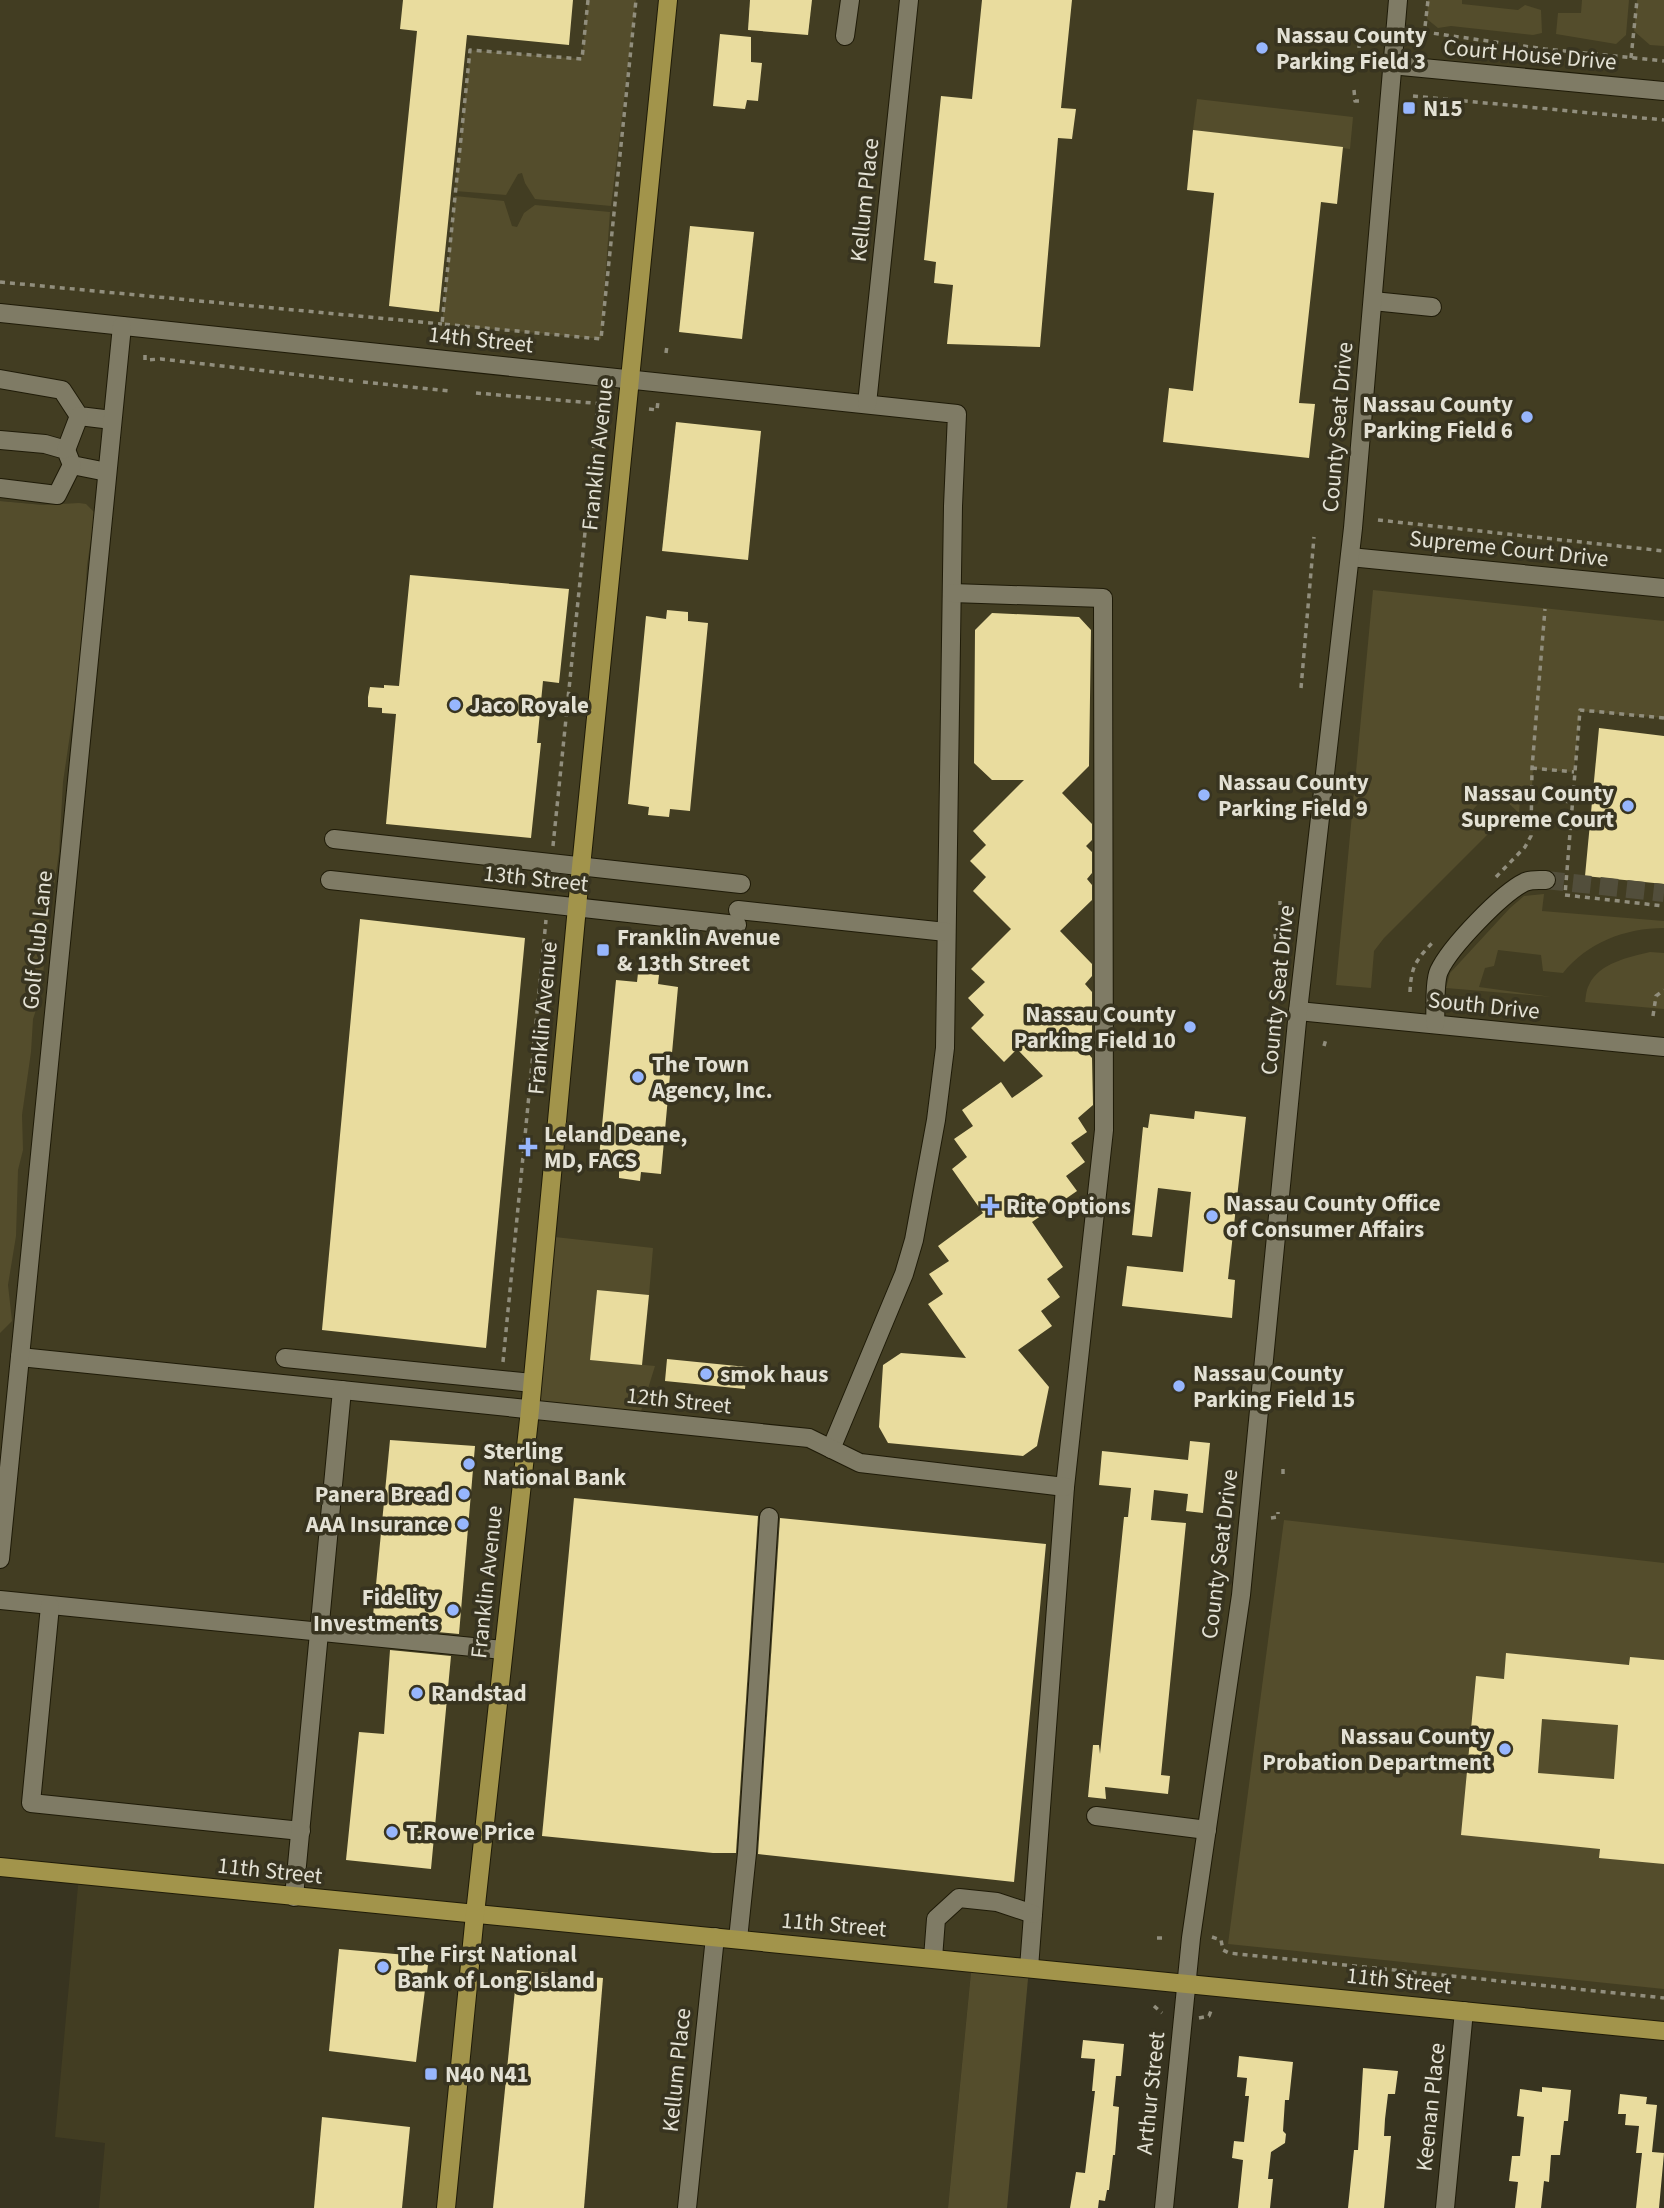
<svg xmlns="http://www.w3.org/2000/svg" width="1664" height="2208" font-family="'Source Sans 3',sans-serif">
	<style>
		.built { fill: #423d22 }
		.green { fill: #544d2c }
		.building { fill: #e9dc9e; fill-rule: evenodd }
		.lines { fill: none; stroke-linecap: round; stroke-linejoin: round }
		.minor-tunnel { stroke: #524e3b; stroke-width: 18; stroke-dasharray: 18 9; stroke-linecap: butt }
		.minor-casing { stroke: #1f1b08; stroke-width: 20 }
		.major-casing { stroke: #1f1b08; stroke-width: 20 }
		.path { stroke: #918e7d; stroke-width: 3.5; stroke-dasharray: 5 5; stroke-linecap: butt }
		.minor { stroke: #7f7b65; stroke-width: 18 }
		.major { stroke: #a2944b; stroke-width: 18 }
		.poi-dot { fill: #97b6fd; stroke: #383420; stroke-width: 2.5 }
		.labels { text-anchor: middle; stroke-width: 7; stroke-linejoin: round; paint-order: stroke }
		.poi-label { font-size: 23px; font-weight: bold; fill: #e3e1d4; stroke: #383420; text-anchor: start }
		.street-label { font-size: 23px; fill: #e3e1d4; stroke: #383420 }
	</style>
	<rect width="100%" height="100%" fill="#383420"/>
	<!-- built -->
	<polygon class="built" points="0,0 1664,0 1664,2031 972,1962 948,2208 99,2208 105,2143 55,2137 79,1875 0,1866 0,1320 86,509 0,501"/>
	<!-- green -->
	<g class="green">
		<polygon points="588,0 636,0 611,206 535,199 525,183 522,173 518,174 506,195 455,191 470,50 582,59"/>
		<polygon points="1428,0 1462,0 1462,4 1518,10 1525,5 1541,10 1542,33 1533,35 1451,26 1438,28 1427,19"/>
		<polygon points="1582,0 1629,0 1626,35 1616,44 1556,34 1558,13 1581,13"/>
		<polygon points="1637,0 1664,0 1664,46 1650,45 1634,31"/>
		<polygon points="1197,99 1353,117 1350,149 1193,130"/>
		<polygon points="455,196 504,201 512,226 517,227 524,213 535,205 610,212 601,339 442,324"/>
		<polygon points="0,501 44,505 79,503 86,504 95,513 87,565 81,660 63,782 59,852 45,948 42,992 33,1019 31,1052 22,1115 23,1150 18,1170 16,1236 8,1285 12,1321 0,1333"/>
		<polygon points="1373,590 1664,621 1664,718 1580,711 1574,772 1533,769 1532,787 1521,787 1519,813 1492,788 1470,813 1490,832 1384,938 1374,951 1371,988 1336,985"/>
		<path d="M1544 894 1542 911 1664 921V928C1625 928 1587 943 1563 973L1543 971 1541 955 1498 950 1494 966 1485 968 1479 987 1552 997 1446 988 1450 973 1510 908 1524 896Z"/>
		<path d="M1650 952 1664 953V1009L1585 1002C1586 997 1586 990 1589 985 1599 963 1629 957 1650 952Z"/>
		<polygon points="546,1236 653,1248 649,1295 597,1290 593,1360 655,1366 638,1421 530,1410"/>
		<polygon points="1284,1520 1664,1563 1664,1989 1228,1944"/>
		<polygon points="972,1962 1029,1968 1007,2208 948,2208"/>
	</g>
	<!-- building -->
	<g class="building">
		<polygon points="403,0 573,0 569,45 467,35 439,312 389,306 417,31 400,29"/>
		<polygon points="750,0 812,0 808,35 748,30"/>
		<polygon points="982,0 1072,0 1061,108 1076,109 1072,139 1058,138 1040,347 947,344 953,285 934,283 936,262 924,260 941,96 972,99"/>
		<polygon points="720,34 751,37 751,62 762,63 758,101 747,100 745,109 713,106"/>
		<polygon points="1193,130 1343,147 1337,204 1321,202 1299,403 1315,404 1309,458 1163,442 1169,388 1193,391 1214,193 1187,190"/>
		<polygon points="690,226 754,232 742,339 679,332"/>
		<polygon points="676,422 761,431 748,560 662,551"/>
		<polygon points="410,575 569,589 559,683 543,681 537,743 541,743 531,838 386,824 396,714 382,713 382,708 368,707 368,697 370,687 384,688 384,685 399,686"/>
		<polygon points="667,610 688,612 688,621 708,623 690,811 670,809 669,817 648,815 649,807 628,804 646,616 666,619"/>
		<polygon points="992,613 1079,617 1091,630 1089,766 1062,793 1092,824 1092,840 1086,846 1092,852 1092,873 1087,879 1092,885 1092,900 1060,931 1092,964 1092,976 1085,984 1092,992 1092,1008 1084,1016 1092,1025 1092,1035 1081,1045 1092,1058 1093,1105 1078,1118 1087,1132 1071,1143 1085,1162 1066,1176 1077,1191 1032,1222 1063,1267 1047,1279 1060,1297 1041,1311 1052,1326 1018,1350 1049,1387 1037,1446 1023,1456 888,1443 879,1427 883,1365 901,1353 966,1358 928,1304 943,1294 929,1274 949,1261 938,1246 983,1213 952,1169 967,1157 954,1139 973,1126 962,1110 1001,1082 1012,1098 1043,1076 1017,1049 1004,1062 971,1028 984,1015 968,998 985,982 971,969 1011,929 973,891 986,877 970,861 986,845 973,831 1024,780 992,780 974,763 975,630"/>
		<polygon points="1599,728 1664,736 1664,884 1585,876"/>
		<polygon points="360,919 525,938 486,1348 322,1330"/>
		<polygon points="638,973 659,975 658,984 678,987 661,1174 641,1172 640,1181 619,1178 619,1170 598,1168 616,980 637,982"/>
		<polygon points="1195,1111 1246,1117 1228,1279 1235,1280 1232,1318 1122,1306 1127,1266 1183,1272 1191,1192 1158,1188 1152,1237 1132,1235 1143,1127 1148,1128 1150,1114 1194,1119"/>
		<polygon points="597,1290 649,1295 642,1365 590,1360"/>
		<polygon points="667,1359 747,1367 745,1389 665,1381"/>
		<polygon points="390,1440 475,1446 459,1634 372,1626"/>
		<polygon points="1190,1441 1210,1443 1203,1513 1186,1511 1188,1494 1154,1490 1151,1520 1186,1523 1161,1775 1170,1776 1168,1794 1105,1787 1106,1799 1088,1797 1093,1745 1099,1745 1100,1754 1124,1517 1128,1517 1131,1488 1099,1485 1102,1451 1188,1460"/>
		<polygon points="574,1498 758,1516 736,1853 713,1853 542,1836"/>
		<polygon points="780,1518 1046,1544 1014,1882 758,1854"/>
		<polygon points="390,1650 451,1656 431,1869 346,1860 359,1732 384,1734"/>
		<path d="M1506 1653 1629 1665 1630 1657 1664 1660V1864L1599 1858 1600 1849 1461 1835 1476 1676 1504 1679ZM1542 1719 1618 1725 1614 1779 1538 1773Z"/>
		<polygon points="339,1949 429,1957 416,2062 329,2051"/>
		<polygon points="517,1970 603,1978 584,2208 493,2208"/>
		<polygon points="1083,2040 1124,2044 1121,2076 1116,2076 1113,2106 1119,2107 1115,2155 1113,2155 1109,2190 1107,2190 1105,2201 1099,2200 1098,2208 1070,2208 1076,2172 1085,2173 1095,2091 1092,2091 1095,2059 1081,2058"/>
		<polygon points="1239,2056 1293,2062 1289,2100 1285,2100 1283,2131 1286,2134 1285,2143 1271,2152 1268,2179 1273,2179 1270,2208 1238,2208 1243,2160 1232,2158 1234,2141 1244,2142 1249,2096 1245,2096 1247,2078 1237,2077"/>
		<polygon points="1363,2068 1398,2071 1395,2094 1388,2094 1385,2119 1384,2136 1391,2136 1384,2208 1348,2208 1354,2150 1358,2150"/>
		<polygon points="1542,2087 1571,2090 1568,2121 1564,2121 1560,2155 1551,2155 1549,2182 1544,2181 1541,2208 1515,2208 1518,2182 1509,2181 1512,2156 1520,2156 1524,2117 1517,2116 1520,2089 1542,2092"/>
		<polygon points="1620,2094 1647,2097 1646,2104 1657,2105 1652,2152 1664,2153 1659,2208 1636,2208 1642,2153 1636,2153 1639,2126 1625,2125 1626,2114 1618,2114"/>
		<polygon points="322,2117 410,2127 402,2208 314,2208"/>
	</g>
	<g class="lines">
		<!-- minor-tunnel -->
		<polyline class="minor-tunnel" points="1546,880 1664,893"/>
		<defs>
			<g id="minor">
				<polyline points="845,36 850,0"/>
				<polyline points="1391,65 1664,91"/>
				<polyline points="1373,301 1432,307"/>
				<polyline points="0,313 957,414 953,506 945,1048 936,1120 914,1240 904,1274 831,1449"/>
				<polyline points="0,379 62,390 79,416 112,420"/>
				<polyline points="867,404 909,0"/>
				<polyline points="0,440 45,444 66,450 72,465 107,472"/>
				<polyline points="66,450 79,416"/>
				<polyline points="0,488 57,495 72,465"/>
				<polyline points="1350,557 1664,588"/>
				<polyline points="952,593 1103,598 1104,1130 1065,1487 1029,1968"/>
				<polyline points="334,839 741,884"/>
				<polyline points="330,880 737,925"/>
				<polyline points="738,910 946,932"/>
				<polyline points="1298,1011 1664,1047"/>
				<path d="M1435 1024C1436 1011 1434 982 1439 971 1450 947 1502 893 1525 882 1532 879 1539 880 1546 880"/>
				<polyline points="20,1357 809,1438 860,1463 1065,1487"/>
				<polyline points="285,1358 532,1383"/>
				<polyline points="0,1559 122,326"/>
				<polyline points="0,1600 503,1650"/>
				<polyline points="50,1606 31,1803 301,1831"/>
				<polyline points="1096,1816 1207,1830"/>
				<polyline points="294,1897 342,1390"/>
				<polyline points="738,1939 747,1853 769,1517"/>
				<polyline points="933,1958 936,1919 959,1898 997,1902 1033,1914"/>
				<polyline points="687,2208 715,1937"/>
				<polyline points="1164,2208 1191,1938 1241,1595 1298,1011 1353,528 1398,0"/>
				<polyline points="1445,2208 1464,2011"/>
			</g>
			<g id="major">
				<polyline points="0,1867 1664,2031"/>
				<polyline points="446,2208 475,1914 530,1410 577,907 668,0"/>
			</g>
		</defs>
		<!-- minor casing -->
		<use href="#minor" class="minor-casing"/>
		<!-- major casing -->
		<use href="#major" class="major-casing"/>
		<!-- path -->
		<g class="path">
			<polyline points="588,0 582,59 470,50 442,324 601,339 636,0"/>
			<polyline points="1424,32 1545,49 1664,61"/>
			<polyline points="1424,36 1428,0"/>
			<polyline points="1359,48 1359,42"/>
			<polyline points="1631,58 1637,0"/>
			<polyline points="1354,90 1355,101 1363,101"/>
			<polyline points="1413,96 1664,120"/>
			<polyline points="0,282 442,324"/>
			<polyline points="666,353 667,346"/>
			<polyline points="145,355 145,360 161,359 353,381"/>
			<polyline points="363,382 449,391"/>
			<polyline points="476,393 604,404"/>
			<polyline points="649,409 657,410 658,401"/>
			<polyline points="1378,520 1664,551"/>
			<polyline points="1301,688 1314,537"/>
			<polyline points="1664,718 1580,710 1565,895 1664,906"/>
			<polyline points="1532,768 1574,772"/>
			<polyline points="1533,798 1572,802"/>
			<polyline points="553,846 599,395"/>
			<polyline points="1496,877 1525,847 1531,836 1532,768 1545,609"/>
			<polyline points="1280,905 1280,901"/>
			<polyline points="1275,934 1276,940"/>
			<path d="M1410 992C1411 965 1417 959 1435 940"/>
			<polyline points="1653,1016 1656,996 1664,990"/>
			<polyline points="1324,1046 1326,1039"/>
			<polyline points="503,1362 546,920"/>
			<polyline points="1283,1474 1283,1467"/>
			<polyline points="1220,1514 1224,1515"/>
			<polyline points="1271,1518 1278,1517 1278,1512"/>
			<polyline points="1212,1937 1221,1940 1223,1950 1229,1953 1664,1998"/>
			<polyline points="1157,1938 1163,1938"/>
			<polyline points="1154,2006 1162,2013"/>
			<polyline points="1199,2018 1209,2016 1212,2008"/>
		</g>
		<!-- minor -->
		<use href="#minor" class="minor"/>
		<!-- major -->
		<use href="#major" class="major"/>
	</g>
	<!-- markers -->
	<g class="poi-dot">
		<circle cx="1262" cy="48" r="7"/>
		<rect x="1402" y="101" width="14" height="14" rx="3.5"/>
		<circle cx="1527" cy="417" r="7"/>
		<circle cx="455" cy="705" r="7"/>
		<circle cx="1204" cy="795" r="7"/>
		<circle cx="1628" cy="806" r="7"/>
		<rect x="596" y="943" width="14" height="14" rx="3.5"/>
		<circle cx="1190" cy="1027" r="7"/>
		<circle cx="638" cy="1077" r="7"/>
		<path d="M524.5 1136.5h7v7h7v7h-7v7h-7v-7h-7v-7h7z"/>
		<path d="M986.5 1195.5h7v7h7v7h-7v7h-7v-7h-7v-7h7z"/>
		<circle cx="1212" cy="1216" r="7"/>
		<circle cx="706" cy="1374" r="7"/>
		<circle cx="1179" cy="1386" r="7"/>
		<circle cx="469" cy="1464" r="7"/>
		<circle cx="464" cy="1494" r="7"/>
		<circle cx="463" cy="1524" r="7"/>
		<circle cx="453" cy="1610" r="7"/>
		<circle cx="417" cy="1693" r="7"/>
		<circle cx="1505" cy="1749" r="7"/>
		<circle cx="392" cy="1832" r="7"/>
		<circle cx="383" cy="1967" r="7"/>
		<rect x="424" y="2067" width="14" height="14" rx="3.5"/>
	</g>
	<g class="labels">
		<!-- poi labels -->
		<g class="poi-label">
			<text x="1276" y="43">Nassau County<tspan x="1276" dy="26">Parking Field 3</tspan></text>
			<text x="1423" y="116">N15</text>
			<text x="1513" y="412" text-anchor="end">Nassau County<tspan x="1513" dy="26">Parking Field 6</tspan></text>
			<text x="469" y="713">Jaco Royale</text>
			<text x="1218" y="790">Nassau County<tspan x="1218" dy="26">Parking Field 9</tspan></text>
			<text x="1614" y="801" text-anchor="end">Nassau County<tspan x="1614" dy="26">Supreme Court</tspan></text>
			<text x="617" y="945">Franklin Avenue<tspan x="617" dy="26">&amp; 13th Street</tspan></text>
			<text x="1176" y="1022" text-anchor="end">Nassau County<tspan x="1176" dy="26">Parking Field 10</tspan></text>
			<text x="652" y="1072">The Town<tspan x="652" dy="26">Agency, Inc.</tspan></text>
			<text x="544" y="1142">Leland Deane,<tspan x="544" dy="26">MD, FACS</tspan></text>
			<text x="1226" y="1211">Nassau County Office<tspan x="1226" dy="26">of Consumer Affairs</tspan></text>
			<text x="1006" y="1214">Rite Options</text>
			<text x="1193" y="1381">Nassau County<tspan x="1193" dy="26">Parking Field 15</tspan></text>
			<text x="720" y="1382">smok haus</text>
			<text x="483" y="1459">Sterling<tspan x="483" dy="26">National Bank</tspan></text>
			<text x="450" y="1502" text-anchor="end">Panera Bread</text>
			<text x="449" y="1532" text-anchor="end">AAA Insurance</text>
			<text x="439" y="1605" text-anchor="end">Fidelity<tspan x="439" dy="26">Investments</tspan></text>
			<text x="431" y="1701">Randstad</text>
			<text x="1491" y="1744" text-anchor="end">Nassau County<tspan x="1491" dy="26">Probation Department</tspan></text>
			<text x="406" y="1840">T.Rowe Price</text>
			<text x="397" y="1962">The First National<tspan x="397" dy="26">Bank of Long Island</tspan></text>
			<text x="445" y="2082">N40 N41</text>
		</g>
		<!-- street labels -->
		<g class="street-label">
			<text transform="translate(1530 54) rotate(5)" y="8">Court House Drive</text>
			<text transform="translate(864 200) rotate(-84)" y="8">Kellum Place</text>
			<text transform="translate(481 339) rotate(6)" y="8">14th Street</text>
			<text transform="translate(1337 427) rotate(-85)" y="8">County Seat Drive</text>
			<text transform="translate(597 454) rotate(-84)" y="8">Franklin Avenue</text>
			<text transform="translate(1509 548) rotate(6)" y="8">Supreme Court Drive</text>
			<text transform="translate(536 878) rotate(6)" y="8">13th Street</text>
			<text transform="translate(37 940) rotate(-84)" y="8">Golf Club Lane</text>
			<text transform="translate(1277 990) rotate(-84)" y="8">County Seat Drive</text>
			<text transform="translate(1484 1005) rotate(6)" y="8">South Drive</text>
			<text transform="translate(542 1018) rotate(-85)" y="8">Franklin Avenue</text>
			<text transform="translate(679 1400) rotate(6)" y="8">12th Street</text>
			<text transform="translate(1219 1554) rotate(-83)" y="8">County Seat Drive</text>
			<text transform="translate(486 1582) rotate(-84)" y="8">Franklin Avenue</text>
			<text transform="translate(270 1870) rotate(6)" y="8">11th Street</text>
			<text transform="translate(834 1924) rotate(5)" y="8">11th Street</text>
			<text transform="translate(1399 1980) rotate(6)" y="8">11th Street</text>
			<text transform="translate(676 2070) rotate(-84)" y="8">Kellum Place</text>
			<text transform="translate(1150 2093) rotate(-84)" y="8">Arthur Street</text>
			<text transform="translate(1430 2107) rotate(-84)" y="8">Keenan Place</text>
		</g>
	</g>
</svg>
